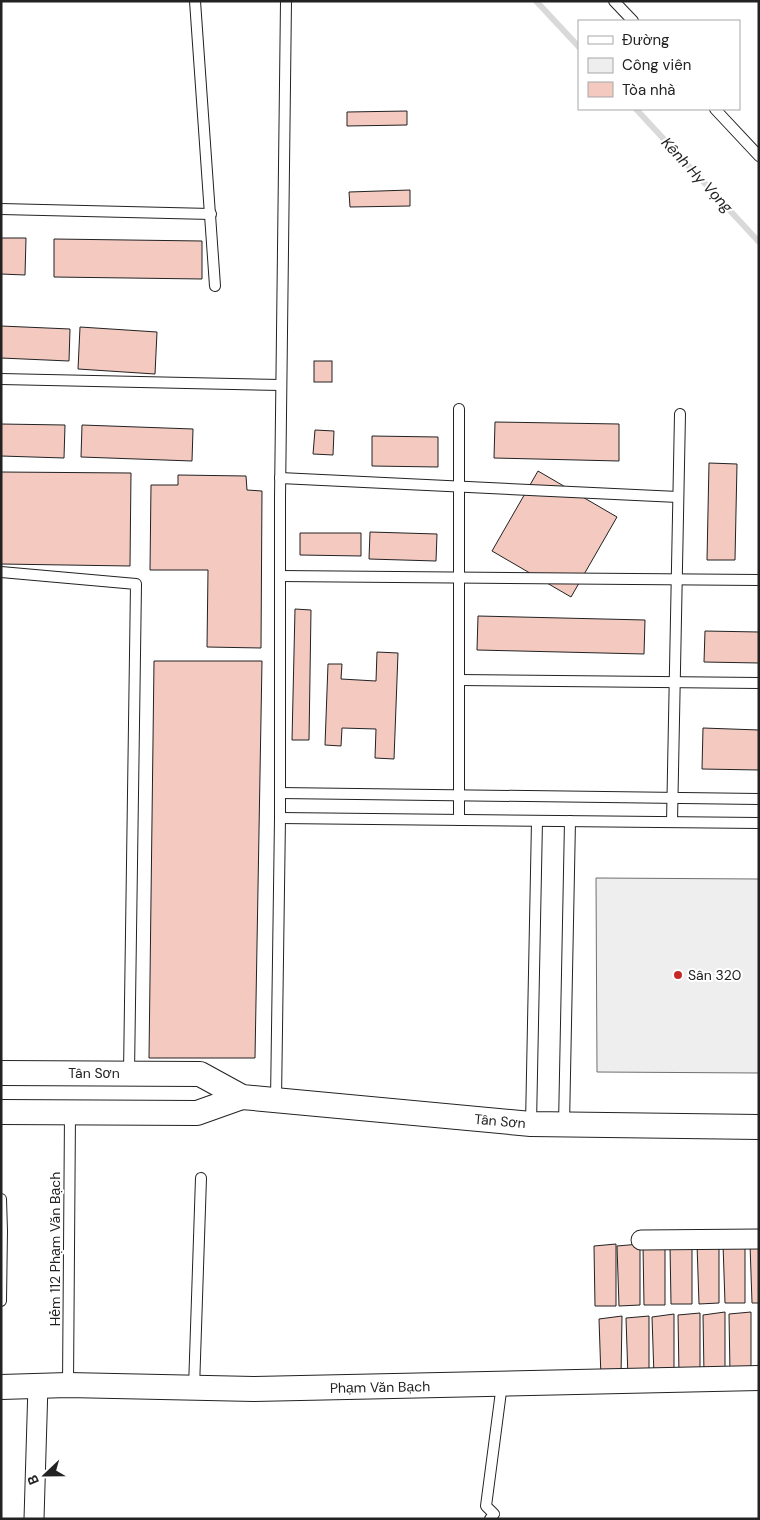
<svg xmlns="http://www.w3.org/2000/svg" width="760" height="1520" font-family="'DM Sans',sans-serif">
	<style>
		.green { fill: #eee; stroke: #6f6f6f }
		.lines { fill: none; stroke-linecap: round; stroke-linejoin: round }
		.stream { stroke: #d9d9d9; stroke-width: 6 }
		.building { fill: #f3c9c0; stroke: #222 }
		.service-casing { stroke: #222; stroke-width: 12 }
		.minor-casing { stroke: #222; stroke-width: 21 }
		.tertiary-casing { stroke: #222; stroke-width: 26 }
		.service { stroke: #fff; stroke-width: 10 }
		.minor { stroke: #fff; stroke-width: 19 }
		.tertiary { stroke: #fff; stroke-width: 24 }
		.poi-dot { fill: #c62828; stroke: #fff; stroke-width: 2 }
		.labels { text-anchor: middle; stroke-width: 4; stroke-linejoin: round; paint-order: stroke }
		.poi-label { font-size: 14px; fill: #222; stroke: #fff; text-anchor: start }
		.street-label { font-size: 14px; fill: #222; stroke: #fff }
		.water-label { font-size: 15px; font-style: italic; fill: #222; stroke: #fff }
	</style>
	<rect width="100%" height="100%" fill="#fff"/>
	<!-- green -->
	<polygon class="green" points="596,878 759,879 759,1073 597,1072"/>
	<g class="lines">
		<!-- stream -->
		<g class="stream">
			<polyline points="536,1 579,47"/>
			<polyline points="636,109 759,242"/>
		</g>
	</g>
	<!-- building -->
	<g class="building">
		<polygon points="407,111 407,125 347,126 347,112"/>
		<polygon points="410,190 410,206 350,207 349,192"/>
		<polygon points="1,238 26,238 25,275 1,274"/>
		<polygon points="54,239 202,241 202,279 54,277"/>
		<polygon points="1,326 70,329 69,361 1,358"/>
		<polygon points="80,327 157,332 155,374 78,369"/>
		<rect x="314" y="361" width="18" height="21"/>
		<polygon points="495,422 619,424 619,461 494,458"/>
		<polygon points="1,424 65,425 64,458 1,456"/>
		<polygon points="82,425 193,429 192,461 81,457"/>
		<polygon points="315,430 334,431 333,455 313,454"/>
		<polygon points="372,436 438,437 438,467 372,466"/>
		<polygon points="709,463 737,464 735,560 707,560"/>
		<polygon points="538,471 617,517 571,597 492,551"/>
		<polygon points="1,472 131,473 130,566 1,564"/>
		<polygon points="178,475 246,476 247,490 262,491 261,648 207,647 208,570 150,570 151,485 178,485"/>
		<polygon points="370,532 437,534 436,561 369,559"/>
		<polygon points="300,533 361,533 361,556 300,555"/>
		<polygon points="295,609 311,610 309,740 292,740"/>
		<polygon points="478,616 645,620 644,654 477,650"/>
		<polygon points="705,631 759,632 759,663 704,662"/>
		<polygon points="377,652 398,653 394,759 375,758 376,729 342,728 341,746 325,745 328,664 342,664 341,679 376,681"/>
		<polygon points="154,661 262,661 255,1058 149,1058"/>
		<polygon points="703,728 759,730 759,770 702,769"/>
		<polygon points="745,1241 745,1303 725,1303 723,1244"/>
		<polygon points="692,1242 692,1304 671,1304 670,1245"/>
		<polygon points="719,1242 719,1303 699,1304 697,1244"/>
		<polygon points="665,1243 665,1305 644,1305 643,1245"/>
		<polygon points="759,1243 759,1303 752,1303 750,1244"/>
		<polygon points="616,1244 616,1306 595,1306 594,1246"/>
		<polygon points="640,1244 640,1305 619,1306 617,1246"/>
		<polygon points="725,1312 725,1374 704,1374 703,1315"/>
		<polygon points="751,1312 751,1373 730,1374 729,1314"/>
		<polygon points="700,1313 700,1374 679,1375 678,1315"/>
		<polygon points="674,1314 674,1375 654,1376 652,1317"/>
		<polygon points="622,1316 621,1377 601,1378 599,1319"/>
		<polygon points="649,1316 649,1377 628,1378 626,1318"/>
	</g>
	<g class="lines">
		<defs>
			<g id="service">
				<polyline points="195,1 215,286"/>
				<polyline points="614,1 633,21"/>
				<polyline points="715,109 759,156"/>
				<polyline points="1,209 211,214"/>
				<polyline points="1,379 281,385"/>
				<polyline points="280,478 678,497"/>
				<polyline points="1,572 136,584 129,1073"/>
				<polyline points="280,576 759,580"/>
				<polyline points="459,680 759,683"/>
				<polyline points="280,793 759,799"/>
				<polyline points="280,818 759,823"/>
				<polyline points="459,820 459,409"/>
				<polyline points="672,822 680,414"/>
				<polyline points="276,1100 280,818 280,498 286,1"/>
				<polyline points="531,1124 537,821"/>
				<polyline points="564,1125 570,821"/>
				<polyline points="1,1199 2,1231 1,1301"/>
				<polyline points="68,1385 70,1113"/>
				<polyline points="194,1388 201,1178"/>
				<polyline points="490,1519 494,1514 486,1506 502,1384"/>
			</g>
			<g id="minor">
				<polyline points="641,1240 759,1239"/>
				<polyline points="34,1519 38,1385"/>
			</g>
			<g id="tertiary">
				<polyline points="1,1073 200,1074 242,1097 531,1124 759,1127"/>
				<polyline points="1,1112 197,1113 242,1097"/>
				<polyline points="1,1387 68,1385 254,1389 759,1378"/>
			</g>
		</defs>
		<!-- service casing -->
		<use href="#service" class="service-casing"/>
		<!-- minor casing -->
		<use href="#minor" class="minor-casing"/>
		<!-- tertiary casing -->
		<use href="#tertiary" class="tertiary-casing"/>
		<!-- service -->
		<use href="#service" class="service"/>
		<!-- minor -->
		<use href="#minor" class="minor"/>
		<!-- tertiary -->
		<use href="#tertiary" class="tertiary"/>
	</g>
	<!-- markers -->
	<circle class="poi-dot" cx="678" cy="975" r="5"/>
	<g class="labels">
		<!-- poi labels -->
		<g class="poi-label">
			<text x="688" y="980">Sân 320</text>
		</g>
		<!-- street labels -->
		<g class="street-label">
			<text x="94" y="1078">Tân Sơn</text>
			<text transform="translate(500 1121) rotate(5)" y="5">Tân Sơn</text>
			<text transform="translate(55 1249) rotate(-90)" y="5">Hẻm 112 Phạm Văn Bạch</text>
			<text transform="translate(380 1387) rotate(-1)" y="5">Phạm Văn Bạch</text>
		</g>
		<!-- water labels -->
		<g class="water-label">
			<text transform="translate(697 175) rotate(47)" y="5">Kênh Hy Vọng</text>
		</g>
	</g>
	<!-- border -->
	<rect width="760" height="1520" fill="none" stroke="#222222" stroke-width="5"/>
	<!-- legend -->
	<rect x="578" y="20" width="162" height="90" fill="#ffffff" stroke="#a7a7a7"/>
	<rect x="588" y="36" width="25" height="8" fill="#ffffff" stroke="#a7a7a7"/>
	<text x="622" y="45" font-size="15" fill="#222222">Đường</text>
	<rect x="588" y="58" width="25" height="15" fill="#eeeeee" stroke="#a7a7a7"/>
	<text x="622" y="70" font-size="15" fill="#222222">Công viên</text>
	<rect x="588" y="82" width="25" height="15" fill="#f3c9c0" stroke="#a7a7a7"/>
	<text x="622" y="95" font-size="15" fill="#222222">Tòa nhà</text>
	<!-- north arrow -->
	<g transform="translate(45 1475) rotate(248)" stroke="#ffffff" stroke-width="4" paint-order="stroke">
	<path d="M0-4L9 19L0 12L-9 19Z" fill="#222222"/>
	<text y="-8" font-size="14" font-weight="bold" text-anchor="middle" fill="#222222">B</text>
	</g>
</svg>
